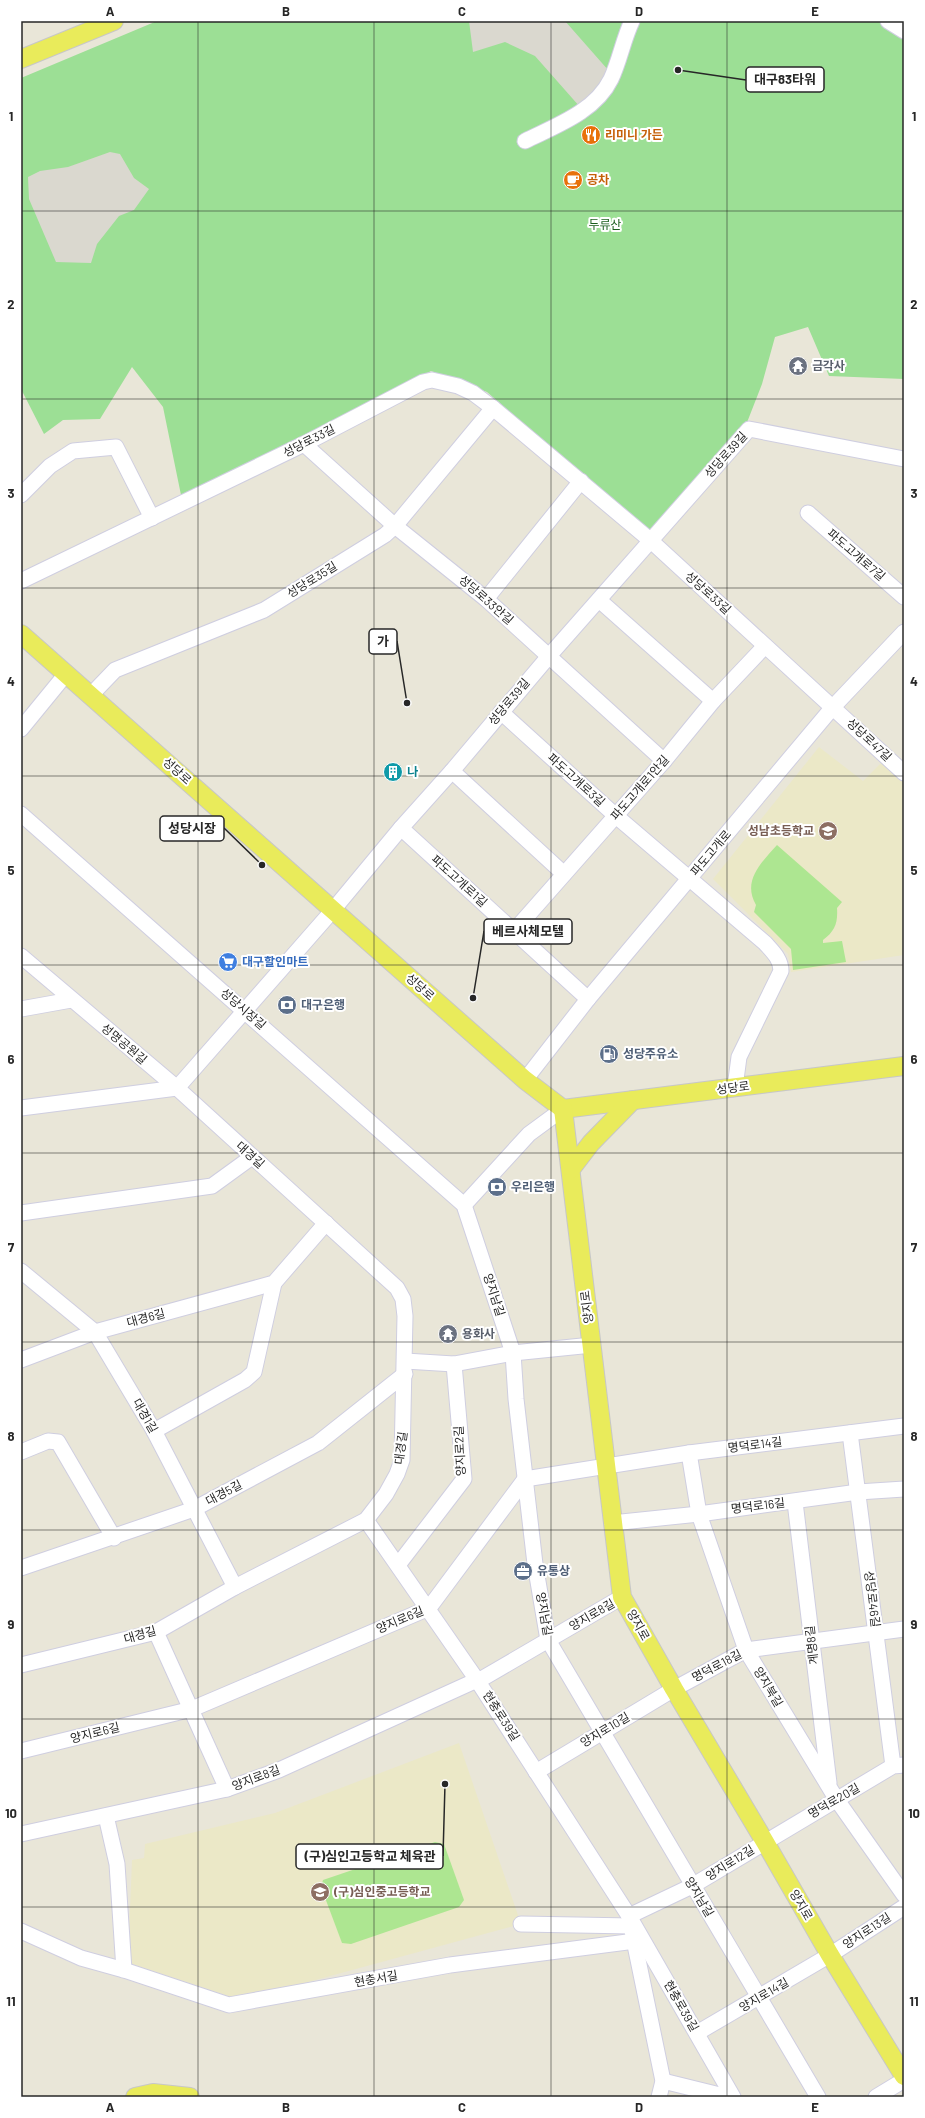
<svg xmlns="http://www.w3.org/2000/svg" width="925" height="2118" font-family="Barlow,'Noto Sans KR',sans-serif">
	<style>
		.education { fill: #ebe8c7 }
		.green { fill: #9cdf95 }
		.pitch { fill: #ade691 }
		.plaza { fill: #dad8cf }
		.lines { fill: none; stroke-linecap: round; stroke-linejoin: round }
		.minor-casing { stroke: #cfcee0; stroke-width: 17 }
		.major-casing { stroke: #c7c7c7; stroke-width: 20 }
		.minor { stroke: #fff; stroke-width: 15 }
		.major { stroke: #e9eb5b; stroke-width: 18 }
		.grid { fill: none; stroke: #272727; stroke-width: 1; stroke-opacity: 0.55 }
		.labels { text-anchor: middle; stroke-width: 4; stroke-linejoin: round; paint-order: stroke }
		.food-label { font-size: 12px; font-weight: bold; fill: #c56008; stroke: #fff; text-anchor: start }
		.park-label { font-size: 12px; fill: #1b5f1d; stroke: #fff }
		.worship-label { font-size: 12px; font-weight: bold; fill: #5b616d; stroke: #fff; text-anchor: start }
		.street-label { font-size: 12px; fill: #272727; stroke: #fff }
		.culture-label { font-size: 12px; font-weight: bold; fill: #0d838f; stroke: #fff; text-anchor: start }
		.education-label { font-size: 12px; font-weight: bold; fill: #785e54; stroke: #fff; text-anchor: end }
		.shop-label { font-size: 12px; font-weight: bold; fill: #366cbe; stroke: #fff; text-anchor: start }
		.service-label { font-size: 12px; font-weight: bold; fill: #4e5e75; stroke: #fff; text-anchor: start }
		.leader { fill: none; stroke: #272727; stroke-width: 1.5 }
		.callout-dot { fill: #272727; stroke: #fff; stroke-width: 1.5 }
		.callout { fill: #fff; stroke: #272727; stroke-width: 1.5 }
		.callout-label { font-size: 13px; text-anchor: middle; font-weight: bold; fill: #272727 }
		.neatline { fill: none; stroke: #272727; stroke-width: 1.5 }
		.grid-label { font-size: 13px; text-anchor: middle; font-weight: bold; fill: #272727 }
	</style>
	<rect width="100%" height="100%" fill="#e9e6d8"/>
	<!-- education -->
	<g class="education">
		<polygon points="819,747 863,781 882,762 904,782 904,955 791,972 788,954 713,879"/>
		<polygon points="459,1743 521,1924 231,2003 131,1968 128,1959 132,1860 144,1858 145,1844 275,1813"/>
	</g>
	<!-- green -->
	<polygon class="green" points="157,21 904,21 904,379 829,376 808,327 775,337 762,384 746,425 650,534 487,392 431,371 184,500 183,494 181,495 163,407 132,367 100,419 63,420 44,434 21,389 21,78"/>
	<!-- pitch -->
	<g class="pitch">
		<path d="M777 845 842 902 837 908C838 923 835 931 823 940V943L842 941 846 962 793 970 791 949 754 912 756 905C742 881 761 863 777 845Z"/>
		<polygon points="435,1842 444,1844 464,1900 459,1907 351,1944 342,1943 321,1887 323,1880"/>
	</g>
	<!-- plaza -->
	<g class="plaza">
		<polygon points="469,21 565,21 609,71 580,107 535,56 505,42 473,52"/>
		<polygon points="110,152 120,154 134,178 149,189 134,210 119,216 97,244 91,263 56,262 29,199 28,177 40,171 68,167"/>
	</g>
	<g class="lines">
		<defs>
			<g id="minor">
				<polyline points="888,21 904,31"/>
				<path d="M525 141C555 126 595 112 611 79 620 60 623 40 632 21"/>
				<polyline points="304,444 395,526 486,599 664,761"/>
				<polyline points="21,495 50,466 73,451 116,447 152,518"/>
				<polyline points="808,513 904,597"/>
				<polyline points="21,581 304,444 423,382 432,380 458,386 473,393 493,408 650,540 904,773"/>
				<polyline points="486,599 581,481"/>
				<polyline points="599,600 713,701"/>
				<polyline points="91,695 115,670 264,610 385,535 395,526 493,408"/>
				<path d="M501 712 616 816 765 943C773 952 781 959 781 971L739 1057 735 1087"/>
				<polyline points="21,729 66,674"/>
				<polyline points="452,771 564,874"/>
				<polyline points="21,814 464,1205 513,1353 516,1399 535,1564 548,1640 818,2097"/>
				<polyline points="401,828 588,999"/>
				<polyline points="514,931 664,761 713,701 765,646"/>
				<polyline points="21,956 177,1088 397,1288 403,1299 405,1316 402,1460 397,1474 386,1494 366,1520 235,1587 156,1632 21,1665"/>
				<polyline points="21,1009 71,1000"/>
				<polyline points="525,1080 588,999 833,707 904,632"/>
				<polyline points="21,1108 177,1088 333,910 401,828 452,771 549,656 749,429 904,459"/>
				<polyline points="464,1205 529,1134 563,1109"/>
				<polyline points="21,1213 212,1186 252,1157"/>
				<polyline points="21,1271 95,1332 154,1431 235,1587"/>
				<polyline points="21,1360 95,1332 274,1283 326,1223"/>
				<polyline points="405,1361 454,1364 513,1353 592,1345"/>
				<polyline points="154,1431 245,1380 254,1372 274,1283"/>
				<polyline points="850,1433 893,1766"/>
				<polyline points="21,1452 48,1441 58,1442 114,1538"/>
				<polyline points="689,1453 699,1514 746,1650 837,1800 904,1895"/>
				<polyline points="795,1502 829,1783"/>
				<polyline points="366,1520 477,1680 629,1916 733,2097"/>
				<polyline points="612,1523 699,1514 858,1492 904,1489"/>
				<polyline points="398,1565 464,1479 454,1364"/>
				<polyline points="21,1568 194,1509 318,1443 405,1374"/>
				<polyline points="156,1632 227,1789"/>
				<polyline points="478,1681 622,1597"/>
				<polyline points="21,1751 192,1709 429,1608 525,1479 689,1453 904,1426"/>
				<polyline points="536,1772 674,1689 746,1650 904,1629"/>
				<polyline points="106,1816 117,1864 124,1970"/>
				<polyline points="21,1834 227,1789 279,1770 477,1680"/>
				<polyline points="521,1924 632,1926"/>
				<polyline points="21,1931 81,1958 124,1970 229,2005 450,1965 635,1941"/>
				<polyline points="697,2033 830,1955 904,1907"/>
				<polyline points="663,2081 728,2097"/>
				<polyline points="659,2097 663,2081 629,1916 692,1886 893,1766 904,1765"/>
				<polyline points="876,2097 904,2080"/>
			</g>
			<g id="major">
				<polyline points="21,59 114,21"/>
				<polyline points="21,634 525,1080 563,1109 904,1066"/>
				<polyline points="563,1109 622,1597 674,1689 765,1842 830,1955 904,2076"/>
				<polyline points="571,1169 591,1143 633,1100"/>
				<polyline points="135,2097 153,2093 190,2097"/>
			</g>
		</defs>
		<!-- minor casing -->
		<use href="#minor" class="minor-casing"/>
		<!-- major casing -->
		<use href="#major" class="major-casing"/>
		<!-- minor -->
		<use href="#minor" class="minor"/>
		<!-- major -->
		<use href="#major" class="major"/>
	</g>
	<!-- grid -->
	<path class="grid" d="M198 21V2097M374 21V2097M551 21V2097M727 21V2097M21 211H904M21 399H904M21 588H904M21 776H904M21 965H904M21 1153H904M21 1342H904M21 1530H904M21 1719H904M21 1907H904"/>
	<!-- icons -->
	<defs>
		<symbol id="restaurant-disc" viewBox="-11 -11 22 22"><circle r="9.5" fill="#e8710a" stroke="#fff"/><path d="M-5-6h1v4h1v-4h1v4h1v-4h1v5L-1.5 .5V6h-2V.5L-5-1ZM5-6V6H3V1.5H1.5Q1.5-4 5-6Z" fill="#fff"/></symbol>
		<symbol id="cafe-disc" viewBox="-11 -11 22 22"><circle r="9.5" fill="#e8710a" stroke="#fff"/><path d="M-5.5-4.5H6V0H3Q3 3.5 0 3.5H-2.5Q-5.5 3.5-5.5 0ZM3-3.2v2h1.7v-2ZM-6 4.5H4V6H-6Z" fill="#fff"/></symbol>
		<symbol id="temple-disc" viewBox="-11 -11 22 22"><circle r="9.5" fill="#6b7280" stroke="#fff"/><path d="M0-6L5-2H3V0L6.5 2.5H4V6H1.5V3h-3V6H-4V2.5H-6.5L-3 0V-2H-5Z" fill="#fff"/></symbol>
		<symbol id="building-disc" viewBox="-11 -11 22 22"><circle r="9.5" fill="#0f9aa8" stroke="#fff"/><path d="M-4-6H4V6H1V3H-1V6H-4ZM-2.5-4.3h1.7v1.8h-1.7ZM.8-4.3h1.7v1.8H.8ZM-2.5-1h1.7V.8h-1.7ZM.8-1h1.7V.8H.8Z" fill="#fff"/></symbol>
		<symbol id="school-disc" viewBox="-11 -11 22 22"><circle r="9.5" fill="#8d6e63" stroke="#fff"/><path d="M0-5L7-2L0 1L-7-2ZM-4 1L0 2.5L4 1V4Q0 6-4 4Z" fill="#fff"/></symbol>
		<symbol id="supermarket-disc" viewBox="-11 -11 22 22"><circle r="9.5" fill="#3f7fe0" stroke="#fff"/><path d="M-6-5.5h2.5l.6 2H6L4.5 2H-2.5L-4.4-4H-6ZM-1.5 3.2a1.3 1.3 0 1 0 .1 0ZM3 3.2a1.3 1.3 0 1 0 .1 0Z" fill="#fff"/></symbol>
		<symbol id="bank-disc" viewBox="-11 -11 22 22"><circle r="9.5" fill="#5c6f8a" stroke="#fff"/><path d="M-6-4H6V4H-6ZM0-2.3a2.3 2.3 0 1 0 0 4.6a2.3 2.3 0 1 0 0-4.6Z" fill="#fff"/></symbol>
		<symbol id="fuel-disc" viewBox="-11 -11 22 22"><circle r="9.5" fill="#5c6f8a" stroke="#fff"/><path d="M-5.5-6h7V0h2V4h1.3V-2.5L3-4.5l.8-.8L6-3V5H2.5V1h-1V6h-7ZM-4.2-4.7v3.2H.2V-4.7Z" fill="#fff"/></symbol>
		<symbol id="office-disc" viewBox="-11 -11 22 22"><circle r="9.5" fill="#5c6f8a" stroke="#fff"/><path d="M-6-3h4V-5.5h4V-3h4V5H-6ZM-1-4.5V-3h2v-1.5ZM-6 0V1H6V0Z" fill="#fff"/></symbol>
	</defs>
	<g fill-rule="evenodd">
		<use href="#restaurant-disc" x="580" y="124" width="22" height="22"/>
		<use href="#cafe-disc" x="562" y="169" width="22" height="22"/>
		<use href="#temple-disc" x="787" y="355" width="22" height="22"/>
		<use href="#building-disc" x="382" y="761" width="22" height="22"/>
		<use href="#school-disc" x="817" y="820" width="22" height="22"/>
		<use href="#supermarket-disc" x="217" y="951" width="22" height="22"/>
		<use href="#bank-disc" x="276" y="994" width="22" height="22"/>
		<use href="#fuel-disc" x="598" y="1043" width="22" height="22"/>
		<use href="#bank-disc" x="486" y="1176" width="22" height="22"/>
		<use href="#temple-disc" x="437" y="1323" width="22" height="22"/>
		<use href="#office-disc" x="512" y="1560" width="22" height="22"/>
		<use href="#school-disc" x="309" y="1881" width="22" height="22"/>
	</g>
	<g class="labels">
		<!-- food labels -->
		<g class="food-label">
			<text x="605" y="139">리미니 가든</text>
			<text x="587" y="184">공차</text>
		</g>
		<!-- park labels -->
		<g class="park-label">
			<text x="605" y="229">두류산</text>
		</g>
		<!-- worship labels -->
		<g class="worship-label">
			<text x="812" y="370">금각사</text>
			<text x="462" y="1338">용화사</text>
		</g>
		<!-- street labels -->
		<g class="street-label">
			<text transform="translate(309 441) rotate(-27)" y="4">성당로33길</text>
			<text transform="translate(726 455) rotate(-48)" y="4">성당로39길</text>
			<text transform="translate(856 555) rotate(41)" y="4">파도고개로7길</text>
			<text transform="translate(312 580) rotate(-32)" y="4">성당로35길</text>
			<text transform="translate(708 593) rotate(42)" y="4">성당로33길</text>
			<text transform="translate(486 600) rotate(41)" y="4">성당로33안길</text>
			<text transform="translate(509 702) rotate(-50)" y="4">성당로39길</text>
			<text transform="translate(869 740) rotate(43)" y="4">성당로47길</text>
			<text transform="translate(177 771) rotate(42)" y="4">성당로</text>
			<text transform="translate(576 780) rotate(42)" y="4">파도고개로3길</text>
			<text transform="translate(640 788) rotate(-49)" y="4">파도고개로1안길</text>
			<text transform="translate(711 853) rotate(-50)" y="4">파도고개로</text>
			<text transform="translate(459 881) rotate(42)" y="4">파도고개로1길</text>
			<text transform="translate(420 987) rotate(42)" y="4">성당로</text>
			<text transform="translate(243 1009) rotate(41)" y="4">성당시장길</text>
			<text transform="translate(124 1044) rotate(40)" y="4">성명공원길</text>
			<text transform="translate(733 1088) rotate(-7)" y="4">성당로</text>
			<text transform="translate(250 1155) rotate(42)" y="4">대경길</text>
			<text transform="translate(494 1295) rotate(72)" y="4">양지남길</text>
			<text transform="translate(587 1307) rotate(-97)" y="4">양지로</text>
			<text transform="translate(146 1318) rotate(-15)" y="4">대경6길</text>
			<text transform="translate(145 1416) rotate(60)" y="4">대경1길</text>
			<text transform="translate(755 1445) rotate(-7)" y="4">명덕로14길</text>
			<text transform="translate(401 1448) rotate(-83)" y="4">대경길</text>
			<text transform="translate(460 1451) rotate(-93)" y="4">양지로2길</text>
			<text transform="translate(224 1493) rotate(-28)" y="4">대경5길</text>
			<text transform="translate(758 1506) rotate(-7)" y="4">명덕로16길</text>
			<text transform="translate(872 1599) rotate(83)" y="4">성당로46길</text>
			<text transform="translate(544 1614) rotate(80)" y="4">양지남길</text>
			<text transform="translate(592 1615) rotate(-30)" y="4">양지로8길</text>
			<text transform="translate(400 1620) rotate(-23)" y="4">양지로6길</text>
			<text transform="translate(638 1625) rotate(61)" y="4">양지로</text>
			<text transform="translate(140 1635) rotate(-16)" y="4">대경길</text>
			<text transform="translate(812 1645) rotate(-97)" y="4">계명8길</text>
			<text transform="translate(717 1666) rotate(-28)" y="4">명덕로18길</text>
			<text transform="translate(768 1687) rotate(59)" y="4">양지북길</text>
			<text transform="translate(501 1716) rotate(57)" y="4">현충로39길</text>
			<text transform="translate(605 1730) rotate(-31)" y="4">양지로10길</text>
			<text transform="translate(95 1733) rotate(-14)" y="4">양지로6길</text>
			<text transform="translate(256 1778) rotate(-21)" y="4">양지로8길</text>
			<text transform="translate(834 1801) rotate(-30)" y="4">명덕로20길</text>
			<text transform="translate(730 1863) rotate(-32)" y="4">양지로12길</text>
			<text transform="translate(699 1897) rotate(59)" y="4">양지남길</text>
			<text transform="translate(801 1905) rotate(60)" y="4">양지로</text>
			<text transform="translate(867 1931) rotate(-33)" y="4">양지로13길</text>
			<text transform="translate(376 1979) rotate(-10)" y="4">현충서길</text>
			<text transform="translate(764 1995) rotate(-30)" y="4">양지로14길</text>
			<text transform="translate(681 2006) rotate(60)" y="4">현충로39길</text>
		</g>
		<!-- culture labels -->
		<g class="culture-label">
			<text x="407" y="776">나</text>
		</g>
		<!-- education labels -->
		<g class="education-label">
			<text x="814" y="835">성남초등학교</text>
			<text x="334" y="1896" text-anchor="start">(구)심인중고등학교</text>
		</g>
		<!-- shop labels -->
		<g class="shop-label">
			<text x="242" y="966">대구할인마트</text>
		</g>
		<!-- service labels -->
		<g class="service-label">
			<text x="301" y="1009">대구은행</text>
			<text x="623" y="1058">성당주유소</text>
			<text x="511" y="1191">우리은행</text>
			<text x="537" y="1575">유통상</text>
		</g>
	</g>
	<!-- callouts -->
	<path class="leader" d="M678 70L746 80M407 703L397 641M262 865L224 828M473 998L484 931M445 1784L443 1856"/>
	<g class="callout-dot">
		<circle cx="678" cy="70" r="4"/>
		<circle cx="407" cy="703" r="4"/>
		<circle cx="262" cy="865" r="4"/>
		<circle cx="473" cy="998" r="4"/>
		<circle cx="445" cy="1784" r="4"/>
	</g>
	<g class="callout">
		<rect x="746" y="67" width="78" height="25" rx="4"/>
		<rect x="369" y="629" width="28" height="25" rx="4"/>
		<rect x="160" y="816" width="64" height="25" rx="4"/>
		<rect x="484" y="919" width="88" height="25" rx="4"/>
		<rect x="296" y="1844" width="147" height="25" rx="4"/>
	</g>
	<g class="callout-label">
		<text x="785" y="84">대구83타워</text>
		<text x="383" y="646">가</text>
		<text x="192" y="833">성당시장</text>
		<text x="528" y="936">베르사체모텔</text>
		<text x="370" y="1861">(구)심인고등학교 체육관</text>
	</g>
	<!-- border -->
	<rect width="925" height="2118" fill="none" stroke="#ffffff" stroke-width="44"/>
	<rect x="22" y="22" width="881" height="2074" class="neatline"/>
	<g class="grid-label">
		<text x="110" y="16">A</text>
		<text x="286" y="16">B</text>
		<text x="462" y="16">C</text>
		<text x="639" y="16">D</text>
		<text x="815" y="16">E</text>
		<text x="11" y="121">1</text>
		<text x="914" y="121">1</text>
		<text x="11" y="309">2</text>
		<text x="914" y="309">2</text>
		<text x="11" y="498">3</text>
		<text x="914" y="498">3</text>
		<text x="11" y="686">4</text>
		<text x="914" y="686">4</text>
		<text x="11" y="875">5</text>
		<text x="914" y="875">5</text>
		<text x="11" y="1064">6</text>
		<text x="914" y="1064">6</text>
		<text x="11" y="1252">7</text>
		<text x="914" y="1252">7</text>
		<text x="11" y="1441">8</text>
		<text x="914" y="1441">8</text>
		<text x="11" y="1629">9</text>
		<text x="914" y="1629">9</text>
		<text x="11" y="1818">10</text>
		<text x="914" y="1818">10</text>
		<text x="11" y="2006">11</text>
		<text x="914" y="2006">11</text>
		<text x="110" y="2112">A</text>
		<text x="286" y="2112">B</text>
		<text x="462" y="2112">C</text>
		<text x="639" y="2112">D</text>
		<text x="815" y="2112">E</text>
	</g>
</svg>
